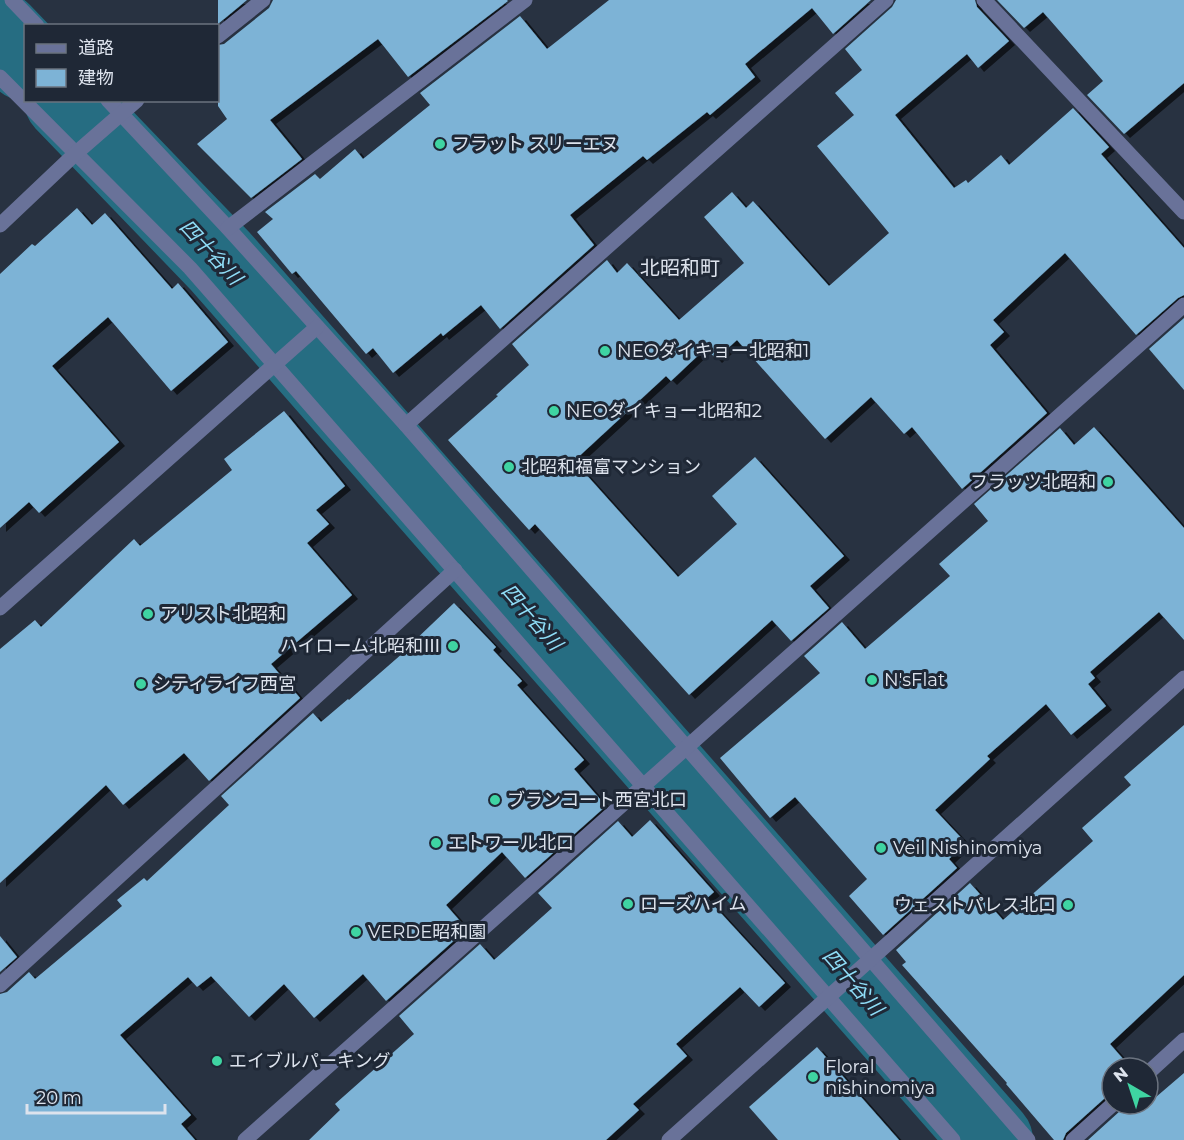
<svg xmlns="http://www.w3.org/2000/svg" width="1184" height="1140" font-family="Montserrat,'Noto Sans JP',sans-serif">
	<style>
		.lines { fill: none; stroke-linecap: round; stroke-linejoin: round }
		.river { stroke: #266d82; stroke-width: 82 }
		.building { fill: #7db3d6; filter: url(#shadow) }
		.minor { stroke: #697299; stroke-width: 15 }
		.poi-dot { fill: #3fd4a2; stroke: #1f2836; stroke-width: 2 }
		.labels { text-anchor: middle; stroke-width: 6; stroke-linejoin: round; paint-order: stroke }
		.poi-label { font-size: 18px; fill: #dde3ed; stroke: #1f2836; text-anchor: start }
		.water-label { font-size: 20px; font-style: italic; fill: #8fddf7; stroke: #1f2836 }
		.neighbourhood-label { font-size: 20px; fill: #dde3ed; stroke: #1f2836 }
	</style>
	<defs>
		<filter id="shadow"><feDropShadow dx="6" dy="4" stdDeviation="0" flood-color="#0009"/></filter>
	</defs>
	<rect width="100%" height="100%" fill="#283241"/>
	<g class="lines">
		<!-- river -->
		<g class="river">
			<polyline points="0,33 26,60"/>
			<polyline points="65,100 220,261 992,1140"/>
		</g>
	</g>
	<!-- building -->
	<g class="building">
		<polygon points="218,0 247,0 218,24"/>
		<polygon points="273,0 507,0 508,1 408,77 378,39 270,120 302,159 251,198 197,144 227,119 218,106 218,45 224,44 269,8"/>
		<polygon points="609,0 871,0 833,34 812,8 745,64 755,77 710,115 707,112 647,160 643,156 570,215 594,245 500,329 481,305 443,336 441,333 393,373 373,348 366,354 296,271 292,274 257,232 273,219 265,212 315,174 320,179 355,149 363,159 430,105 420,93 520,16 547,49"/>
		<polygon points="896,0 975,0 977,7 1009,41 978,68 967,54 895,115 954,188 966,180 968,183 1001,155 1009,165 1073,108 1109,147 1101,154 1184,248 1184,295 1178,298 1136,335 1065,253 993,320 1004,332 990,345 1047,413 962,489 912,427 904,434 871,397 825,439 737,340 716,359 706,348 671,381 666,376 574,461 678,577 737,524 712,496 755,457 844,556 810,586 829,608 791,641 772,620 689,695 535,524 529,530 448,440 498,396 496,395 529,365 512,344 607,260 617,273 627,263 679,320 744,263 704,217 732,192 746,208 753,201 829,286 889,233 817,146 854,115 835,93 862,70 845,49 892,7"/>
		<polygon points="997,0 1184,0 1184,83 1124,134 1087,95 1103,81 1043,12 1024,28"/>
		<polygon points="77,208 92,225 105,213 172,289 178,283 228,342 171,391 108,317 52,366 119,442 39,513 29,502 0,528 0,274 32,244 35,246"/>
		<polygon points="1184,318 1184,390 1149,349"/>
		<polygon points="284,411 345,486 316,510 329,524 307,543 352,595 271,664 300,698 209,781 184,753 123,805 106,785 0,883 0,649 35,620 41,627 134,539 140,546 232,470 224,459"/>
		<polygon points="1094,427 1184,528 1184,640 1159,612 1090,672 1095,678 1088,684 1106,706 1071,735 1046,704 987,756 990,759 935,810 966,843 949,859 957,868 883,935 849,896 867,879 795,797 770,818 720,758 820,673 804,656 842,622 865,649 950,576 939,564 988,521 974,504 1060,428 1074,445"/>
		<polygon points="454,603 496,647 493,650 522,681 517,685 584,760 574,769 606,806 525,878 502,852 446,905 467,929 386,1001 363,974 314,1018 284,984 249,1017 211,976 197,987 188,977 120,1035 191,1115 181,1124 195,1140 0,1140 0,994 7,992 29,972 35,979 122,906 117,900 144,878 147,881 229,805 221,796 313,713 321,722 348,699 349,700 411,646 410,645"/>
		<polygon points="1184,725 1184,975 1110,1044 1131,1068 1112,1068 1112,1094 1106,1097 1066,1133 1063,1140 1054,1140 1006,1084 1007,1083 902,965 906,962 896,950 970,883 1003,920 1093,841 1082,828 1131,785 1124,777"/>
		<polygon points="650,820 714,892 707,898 785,983 759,1007 740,987 676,1044 687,1056 633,1104 639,1110 606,1140 309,1140 340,1110 335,1104 414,1034 399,1016 480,944 494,960 552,908 538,893 618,821 632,837"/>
		<polygon points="0,936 17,957 0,972"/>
		<polygon points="817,1047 899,1140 778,1140 749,1107"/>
		<polygon points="1184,1073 1184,1140 1088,1140 1120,1111 1123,1104 1148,1104 1148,1088 1156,1097"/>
	</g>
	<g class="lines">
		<!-- minor -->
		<g class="minor">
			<polyline points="12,0 37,26"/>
			<polyline points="984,0 1184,212"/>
			<polyline points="218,36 263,0"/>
			<polyline points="0,77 190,268 953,1140"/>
			<polyline points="108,100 228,228 406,425 1028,1140"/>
			<polyline points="0,225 75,154 137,100"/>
			<polyline points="228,228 525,0"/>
			<polyline points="406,425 886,0"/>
			<polyline points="0,608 317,327"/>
			<polyline points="0,985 455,570"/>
			<polyline points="1148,1073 1184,1040"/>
			<polyline points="245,1140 1184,305"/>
			<polyline points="669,1140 1184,678"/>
			<polyline points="1073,1140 1113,1104"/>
		</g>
	</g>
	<!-- markers -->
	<g class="poi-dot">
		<circle cx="440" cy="144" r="6"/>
		<circle cx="605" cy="351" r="6"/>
		<circle cx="554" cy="411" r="6"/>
		<circle cx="509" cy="467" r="6"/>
		<circle cx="1108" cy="482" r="6"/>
		<circle cx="148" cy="614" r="6"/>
		<circle cx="453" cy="646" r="6"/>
		<circle cx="872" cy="680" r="6"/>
		<circle cx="141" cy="684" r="6"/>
		<circle cx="495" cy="800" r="6"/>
		<circle cx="436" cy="843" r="6"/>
		<circle cx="881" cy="848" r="6"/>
		<circle cx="628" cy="904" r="6"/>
		<circle cx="1068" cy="905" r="6"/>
		<circle cx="356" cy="932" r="6"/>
		<circle cx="217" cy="1061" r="6"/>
		<circle cx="813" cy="1077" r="6"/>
	</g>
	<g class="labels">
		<!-- poi labels -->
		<g class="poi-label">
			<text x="452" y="150">フラット スリーエヌ</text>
			<text x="617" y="357">NEOダイキョー北昭和1</text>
			<text x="566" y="417">NEOダイキョー北昭和2</text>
			<text x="521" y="473">北昭和福富マンション</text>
			<text x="1096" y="488" text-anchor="end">フラッツ北昭和</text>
			<text x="160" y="620">アリスト北昭和</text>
			<text x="441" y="652" text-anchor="end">ハイローム北昭和Ⅲ</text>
			<text x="884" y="686">N'sFlat</text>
			<text x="153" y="690">シティライフ西宮</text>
			<text x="507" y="806">ブランコート西宮北口</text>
			<text x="448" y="849">エトワール北口</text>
			<text x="893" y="854">Veil Nishinomiya</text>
			<text x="640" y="910">ローズハイム</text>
			<text x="1056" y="911" text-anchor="end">ウェストパレス北口</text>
			<text x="368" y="938">VERDE昭和園</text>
			<text x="229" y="1067">エイブルパーキング</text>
			<text x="825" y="1073">Floral<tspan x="825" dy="21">nishinomiya</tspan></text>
		</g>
		<!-- water labels -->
		<g class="water-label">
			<text transform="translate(211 252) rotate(47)" y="7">四十谷川</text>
			<text transform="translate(532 617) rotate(49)" y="7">四十谷川</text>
			<text transform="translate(853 982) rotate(49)" y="7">四十谷川</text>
		</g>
		<!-- neighbourhood labels -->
		<g class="neighbourhood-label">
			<text x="680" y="275">北昭和町</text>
		</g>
	</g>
	<!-- legend -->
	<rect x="24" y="24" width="195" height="78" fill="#1f2836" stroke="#6b737f" stroke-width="1.5"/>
	<rect x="36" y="44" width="30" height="9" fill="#697299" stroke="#6b737f" stroke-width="1.5"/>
	<text x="78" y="54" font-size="18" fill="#dde3ed">道路</text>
	<rect x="36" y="69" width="30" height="18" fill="#7db3d6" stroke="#6b737f" stroke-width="1.5"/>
	<text x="78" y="84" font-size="18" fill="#dde3ed">建物</text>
	<!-- north arrow -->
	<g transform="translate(1130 1086) rotate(321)"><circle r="28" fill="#1f2836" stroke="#6b737f" stroke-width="1.5"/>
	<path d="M0-4.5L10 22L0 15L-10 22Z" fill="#3fd4a2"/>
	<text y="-9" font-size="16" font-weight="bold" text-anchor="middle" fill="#dde3ed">N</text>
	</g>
	<!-- scale -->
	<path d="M27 1104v9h138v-9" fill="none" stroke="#dde3ed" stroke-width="3"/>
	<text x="36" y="1104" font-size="18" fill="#dde3ed" stroke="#1f2836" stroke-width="4.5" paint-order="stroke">20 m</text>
</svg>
